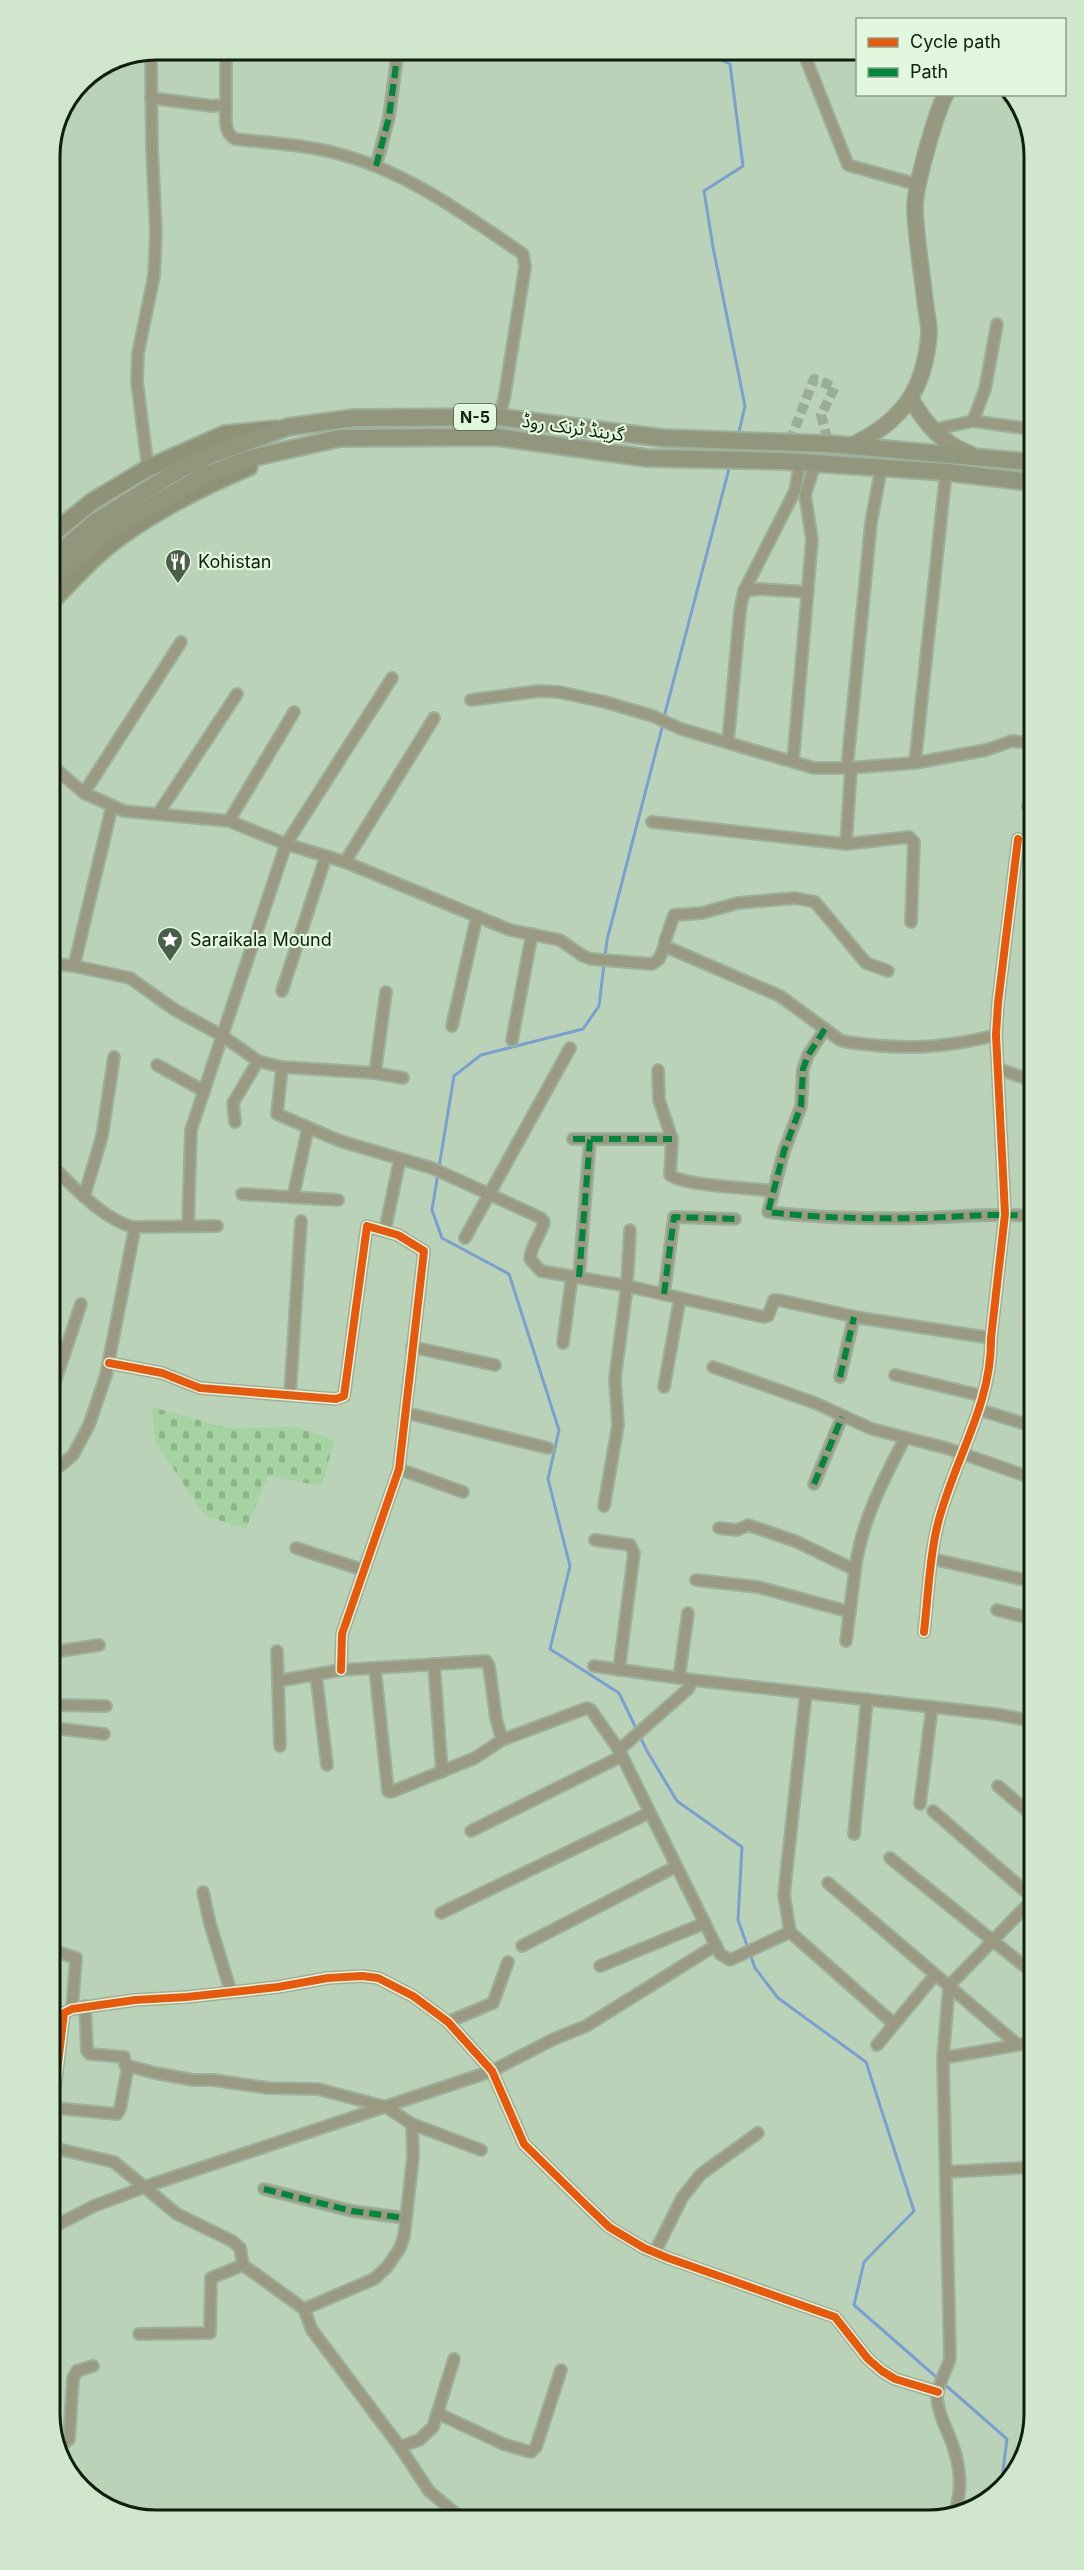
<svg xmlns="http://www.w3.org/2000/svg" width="1084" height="2570" font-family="Inter,'Noto Sans Arabic',sans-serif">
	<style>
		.cemetery { fill: url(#cemetery-stones) }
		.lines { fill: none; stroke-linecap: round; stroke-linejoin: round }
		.stream { stroke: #7ba0d0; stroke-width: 3 }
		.minor-tunnel { stroke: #98af96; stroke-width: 10; stroke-dasharray: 10 5; stroke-linecap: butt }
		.minor-casing { stroke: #9db09c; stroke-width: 14 }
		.secondary-casing { stroke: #9db09c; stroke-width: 18 }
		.primary-casing { stroke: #9db09c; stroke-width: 20 }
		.trunk-casing { stroke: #9db09c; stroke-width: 20 }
		.minor { stroke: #9a9982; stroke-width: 10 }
		.secondary { stroke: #96987f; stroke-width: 15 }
		.primary { stroke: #909278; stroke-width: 16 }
		.trunk { stroke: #92967d; stroke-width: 16 }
		.quiet { stroke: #00873e; stroke-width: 6; stroke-dasharray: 12 6; stroke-linecap: butt }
		.cycleway-casing { stroke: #e1f8df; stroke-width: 11 }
		.cycleway { stroke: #e8590c; stroke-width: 8 }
		.labels { text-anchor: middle; stroke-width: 4.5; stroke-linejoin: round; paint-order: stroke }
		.shield { fill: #e1f8df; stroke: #4d604c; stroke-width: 1.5 }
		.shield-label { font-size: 16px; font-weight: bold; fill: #0e1f0d }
		.street-label { font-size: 18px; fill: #0e1f0d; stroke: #e1f8df }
		.poi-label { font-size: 18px; fill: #0e1f0d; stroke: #e1f8df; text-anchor: start }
		.rim { fill: none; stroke: #0e1f0d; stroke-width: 3 }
	</style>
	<defs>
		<pattern id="cemetery-stones" width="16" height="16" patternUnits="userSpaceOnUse" patternTransform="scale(1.5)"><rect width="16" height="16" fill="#a6d3a2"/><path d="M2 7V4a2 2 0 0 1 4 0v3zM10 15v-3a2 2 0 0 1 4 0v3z" fill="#8eb58a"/></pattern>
	</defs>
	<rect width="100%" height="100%" fill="#bad3b8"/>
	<!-- cemetery -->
	<polygon class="cemetery" points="152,1407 228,1428 298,1427 334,1441 322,1486 268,1476 246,1529 204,1515 155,1441"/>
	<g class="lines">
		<!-- stream -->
		<g class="stream">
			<polyline points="699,50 730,64 743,166 704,191 713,247 745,406 738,436"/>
			<polyline points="664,717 730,465"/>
			<polyline points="663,724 607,940 599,1006 583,1029 481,1055 454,1076 432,1210 442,1238 509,1274 559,1430 548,1479 570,1566 550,1649 619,1693 647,1751 677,1801 742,1847 738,1920 755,1968 778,1998 866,2062 914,2211 864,2262 854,2305 1007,2439 1001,2487"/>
		</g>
		<!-- minor-tunnel -->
		<polyline class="minor-tunnel" points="790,441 814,379 835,387 821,415 829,444"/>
		<defs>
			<g id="minor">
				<polyline points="806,59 848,165 919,185"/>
				<path d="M151 98 212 106 226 105C226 117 223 132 235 139 268 143 308 145 339 154 408 172 465 215 523 254L525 267 504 400 498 417"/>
				<polyline points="226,105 226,50"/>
				<polyline points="376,166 389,117 398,50"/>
				<polyline points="973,421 1030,429"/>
				<polyline points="932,430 973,421 985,389 997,324"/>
				<polyline points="148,468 137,382 138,353 154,276 156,232 152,149 151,51"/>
				<polyline points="744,591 759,589 808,592"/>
				<polyline points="471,700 539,691 559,692 605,702 653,716 681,729 814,768 847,768 915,763 986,750 1012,741 1030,743"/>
				<polyline points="728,742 740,611 744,591 795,491 800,462"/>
				<polyline points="793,761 812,540 805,495 815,464"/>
				<polyline points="915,763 946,472"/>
				<polyline points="51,765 84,793 124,811 229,821 286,844 345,862 434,718"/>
				<polyline points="847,768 871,523 881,469"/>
				<polyline points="84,793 181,642"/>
				<polyline points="1028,806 1031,807"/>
				<polyline points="158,814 237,694"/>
				<polyline points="229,821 294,712"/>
				<polyline points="652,822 846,844 909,837 914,842 911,922"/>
				<polyline points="846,844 851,768"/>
				<polyline points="345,862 510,930 560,940 583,956 591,959 652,964 659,959 665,945"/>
				<polyline points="52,964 74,966 130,978 175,1010 221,1035 258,1061 282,1067 375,1073 403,1078"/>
				<polyline points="74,966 112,806"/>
				<path d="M888 971 866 963 815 902 795 898 738 903 702 913 674 915 665 941V945L669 948 780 996 840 1040 847 1042C901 1050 942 1049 996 1035"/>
				<polyline points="282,991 326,856"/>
				<polyline points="1030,1009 1031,1009"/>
				<polyline points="452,1026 477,916"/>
				<path d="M825 1029 808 1055 803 1069 801 1106 784 1151 768 1212C819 1218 869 1219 921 1218 958 1217 994 1213 1032 1216"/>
				<polyline points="512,1040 532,934"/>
				<polyline points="157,1065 204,1091"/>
				<path d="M282 1067 277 1114 340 1141 432 1168 541 1218 544 1222C541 1235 531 1245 530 1259L541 1271 627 1286 764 1317 768 1316 774 1300H778L861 1318 991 1338"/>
				<polyline points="998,1069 1031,1080"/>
				<path d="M658 1070 659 1100 672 1139 670 1175C684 1186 752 1188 772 1191"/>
				<polyline points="375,1073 386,992"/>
				<polyline points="235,1122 233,1103 258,1061"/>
				<polyline points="573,1139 672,1139"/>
				<path d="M52 1166C73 1186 104 1220 133 1227L217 1226"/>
				<polyline points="242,1194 338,1200"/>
				<polyline points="84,1197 102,1136 114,1057"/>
				<polyline points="293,1197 308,1128"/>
				<polyline points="188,1226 191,1130 286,844 392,678"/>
				<polyline points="385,1230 400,1159"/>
				<polyline points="465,1238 570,1048"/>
				<polyline points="579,1277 590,1139"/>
				<polyline points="664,1294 674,1217 735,1219"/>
				<polyline points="563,1343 572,1276"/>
				<polyline points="412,1347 495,1365"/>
				<polyline points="109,1363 162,1373 200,1388 336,1399 344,1396 367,1226 398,1235 424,1251 399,1469 342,1634 341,1670"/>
				<polyline points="713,1367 815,1403 872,1429 946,1448 1032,1478"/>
				<polyline points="895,1375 983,1396"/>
				<polyline points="840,1377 854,1317"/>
				<polyline points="664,1387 680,1298"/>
				<polyline points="53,1388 81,1304"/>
				<polyline points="290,1395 301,1221"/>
				<polyline points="980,1410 1032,1426"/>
				<polyline points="407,1413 548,1448"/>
				<polyline points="60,1466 73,1455 89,1425 106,1375 135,1227"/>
				<polyline points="399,1469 463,1492"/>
				<polyline points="814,1484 842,1417"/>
				<polyline points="604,1506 618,1425 615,1378 627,1286 630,1230"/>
				<path d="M719 1528 737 1530 748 1525 795 1541 855 1570C861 1523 883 1480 905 1438"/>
				<polyline points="595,1540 630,1545 634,1553 619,1670"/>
				<polyline points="296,1548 363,1570"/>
				<polyline points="933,1559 1025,1580"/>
				<polyline points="696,1580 758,1587 850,1612"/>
				<polyline points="997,1610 1033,1619"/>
				<path d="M924 1632C928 1598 929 1561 937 1527 952 1463 992 1406 991 1338L1005 1214 996 1035 998 1003 1018 839"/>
				<polyline points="846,1641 855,1570"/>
				<polyline points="277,1651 280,1746"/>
				<polyline points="53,1652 99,1645"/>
				<polyline points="434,1664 442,1772"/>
				<polyline points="594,1666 693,1680 995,1714 1033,1721"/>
				<polyline points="375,1669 388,1791 391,1792 475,1758 502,1740 587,1708 591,1710 619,1750 720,1954 730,1960 790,1932"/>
				<polyline points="316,1675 327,1765"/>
				<polyline points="679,1678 688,1613"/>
				<polyline points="278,1681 341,1670 486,1661 489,1666 496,1718 502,1740"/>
				<polyline points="806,1693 784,1894 790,1932 894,2024"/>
				<polyline points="53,1705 106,1706"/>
				<polyline points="53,1728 104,1734"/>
				<polyline points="619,1750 688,1689 693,1680"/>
				<polyline points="998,1786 1033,1816"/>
				<polyline points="920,1804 932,1707"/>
				<polyline points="933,1811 1033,1898"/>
				<polyline points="471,1831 622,1756"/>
				<polyline points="854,1834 867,1699"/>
				<polyline points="890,1858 1033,1973"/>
				<polyline points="828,1883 1018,2045"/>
				<polyline points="203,1892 210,1924 231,1992"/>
				<polyline points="441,1913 649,1813"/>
				<polyline points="522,1946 675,1867"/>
				<polyline points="54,1951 76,1958 72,2009"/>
				<polyline points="600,1966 705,1923"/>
				<polyline points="85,2006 87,2051 90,2054 124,2057 125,2065 155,2073 193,2080 213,2080 268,2088 318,2089 386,2107 412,2124 413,2157 404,2236 400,2248 387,2267 374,2279 304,2309 243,2265 211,2278 210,2333 139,2334"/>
				<polyline points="448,2022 493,2003 508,1962"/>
				<polyline points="1029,2043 1034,2091"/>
				<polyline points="877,2045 935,1975"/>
				<polyline points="943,2058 1034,2042"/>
				<polyline points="54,2096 64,2013 72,2009 135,2000 187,1997 278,1987 328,1978 362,1976 378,1978 413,1996 448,2022 492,2071 524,2144 583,2202 609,2227 644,2248 668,2258 835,2317 868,2359 882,2371 895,2379 938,2392"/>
				<polyline points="55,2103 55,2148"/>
				<polyline points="55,2108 117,2114 120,2109 128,2066"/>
				<polyline points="412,2124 481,2150"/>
				<polyline points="54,2148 114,2162 177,2214 232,2241 240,2248 243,2265"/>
				<polyline points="946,2172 1034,2167"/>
				<polyline points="264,2189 352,2211 405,2218"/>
				<polyline points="55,2226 94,2206 150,2185 492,2071 554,2039 586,2026 716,1945"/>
				<polyline points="655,2252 682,2198 701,2174 758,2133"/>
				<polyline points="304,2309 312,2330 400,2447 429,2491 461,2518"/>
				<polyline points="437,2413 503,2444 531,2452 536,2447 561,2370"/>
				<polyline points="55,2443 63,2444 69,2439 73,2378 77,2371 93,2366"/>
				<polyline points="400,2447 419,2440 433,2427 454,2359"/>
				<path d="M954 2515C964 2486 960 2461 948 2433 943 2422 938 2410 937 2398 937 2384 947 2371 950 2358L943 2058 949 1986 1033 1899"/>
			</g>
			<g id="secondary">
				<path d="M911 399C926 425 942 443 970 454"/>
				<path d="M850 446C902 422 925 390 929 333 929 322 926 311 925 301 922 271 916 240 915 209 914 189 936 112 946 94"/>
			</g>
			<g id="primary">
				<polyline points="51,535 93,501 148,468 225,434 276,429"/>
				<path d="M51 602C67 586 83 568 100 553 143 516 197 489 249 467"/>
			</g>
			<g id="trunk">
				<polyline points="51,560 95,522 179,470 208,456 288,427 354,418 498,417 662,438 829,444 1030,462"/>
				<polyline points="51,580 109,531 203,476 251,458 340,438 497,437 647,458 784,461 946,472 1030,482"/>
			</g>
		</defs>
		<!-- minor casing -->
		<use href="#minor" class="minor-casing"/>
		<!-- secondary casing -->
		<use href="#secondary" class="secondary-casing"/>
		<!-- primary casing -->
		<use href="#primary" class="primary-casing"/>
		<!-- trunk casing -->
		<use href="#trunk" class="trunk-casing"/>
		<!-- minor -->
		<use href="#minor" class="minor"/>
		<!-- secondary -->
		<use href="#secondary" class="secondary"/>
		<!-- primary -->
		<use href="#primary" class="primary"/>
		<!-- trunk -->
		<use href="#trunk" class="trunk"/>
		<!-- quiet -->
		<g class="quiet">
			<polyline points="376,166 389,117 398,50"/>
			<path d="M825 1029 808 1055 803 1069 801 1106 784 1151 768 1212C819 1218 869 1219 921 1218 958 1217 994 1213 1032 1216"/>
			<polyline points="573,1139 672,1139"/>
			<polyline points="579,1277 590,1139"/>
			<polyline points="664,1294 674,1217 735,1219"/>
			<polyline points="840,1377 854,1317"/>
			<polyline points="814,1484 842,1417"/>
			<polyline points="264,2189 352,2211 405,2218"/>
		</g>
		<defs>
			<g id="cycleway">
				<polyline points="109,1363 162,1373 200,1388 336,1399 344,1396 367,1226 398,1235 424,1251 399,1469 342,1634 341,1670"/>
				<path d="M924 1632C928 1598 929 1561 937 1527 952 1463 992 1406 991 1338L1005 1214 996 1035 998 1003 1018 839"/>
				<polyline points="54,2096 64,2013 72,2009 135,2000 187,1997 278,1987 328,1978 362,1976 378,1978 413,1996 448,2022 492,2071 524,2144 583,2202 609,2227 644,2248 668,2258 835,2317 868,2359 882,2371 895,2379 938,2392"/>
			</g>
		</defs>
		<!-- cycleway casing -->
		<use href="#cycleway" class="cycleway-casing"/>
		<!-- cycleway -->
		<use href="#cycleway" class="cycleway"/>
	</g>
	<!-- icons -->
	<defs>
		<symbol id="restaurant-pin" viewBox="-11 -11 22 30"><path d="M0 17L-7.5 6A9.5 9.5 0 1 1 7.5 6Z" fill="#4a5e49" stroke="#e1f8df"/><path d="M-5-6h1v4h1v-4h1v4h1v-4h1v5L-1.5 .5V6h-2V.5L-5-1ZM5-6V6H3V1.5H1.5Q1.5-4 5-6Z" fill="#fff"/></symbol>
		<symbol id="sight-pin" viewBox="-11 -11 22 30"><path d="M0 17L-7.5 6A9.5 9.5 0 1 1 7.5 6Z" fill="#4a5e49" stroke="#e1f8df"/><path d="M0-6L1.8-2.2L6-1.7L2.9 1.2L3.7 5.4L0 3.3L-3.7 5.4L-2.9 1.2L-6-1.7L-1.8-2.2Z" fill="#fff"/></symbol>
	</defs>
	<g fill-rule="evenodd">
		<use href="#restaurant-pin" x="163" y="547" width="30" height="40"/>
		<use href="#sight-pin" x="155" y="925" width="30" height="40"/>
	</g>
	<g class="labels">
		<!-- shield labels -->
		<rect class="shield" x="454" y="404" width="42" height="26" rx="4.5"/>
		<g class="shield-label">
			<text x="475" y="423">N-5</text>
		</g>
		<!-- street labels -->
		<g class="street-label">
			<text transform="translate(573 428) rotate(8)" y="6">گرینڈ ٹرنک روڈ</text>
		</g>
		<!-- poi labels -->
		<g class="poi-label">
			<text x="198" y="568">Kohistan</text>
			<text x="190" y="946">Saraikala Mound</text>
		</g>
	</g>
	<!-- crop -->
	<path d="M0 0H1084V2570H0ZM156 60H928A96 96 0 0 1 1024 156V2414A96 96 0 0 1 928 2510H156A96 96 0 0 1 60 2414V156A96 96 0 0 1 156 60Z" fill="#d0e7ce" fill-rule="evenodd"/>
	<path class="rim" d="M156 60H928A96 96 0 0 1 1024 156V2414A96 96 0 0 1 928 2510H156A96 96 0 0 1 60 2414V156A96 96 0 0 1 156 60Z"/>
	<!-- legend -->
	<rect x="856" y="18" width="210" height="78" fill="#e1f8df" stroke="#8da18b" stroke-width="1.5"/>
	<rect x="868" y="38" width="30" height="9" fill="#e8590c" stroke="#8da18b" stroke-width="1.5"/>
	<text x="910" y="48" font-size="18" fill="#0e1f0d">Cycle path</text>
	<rect x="868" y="68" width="30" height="9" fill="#00873e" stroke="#8da18b" stroke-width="1.5"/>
	<text x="910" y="78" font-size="18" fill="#0e1f0d">Path</text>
</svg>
